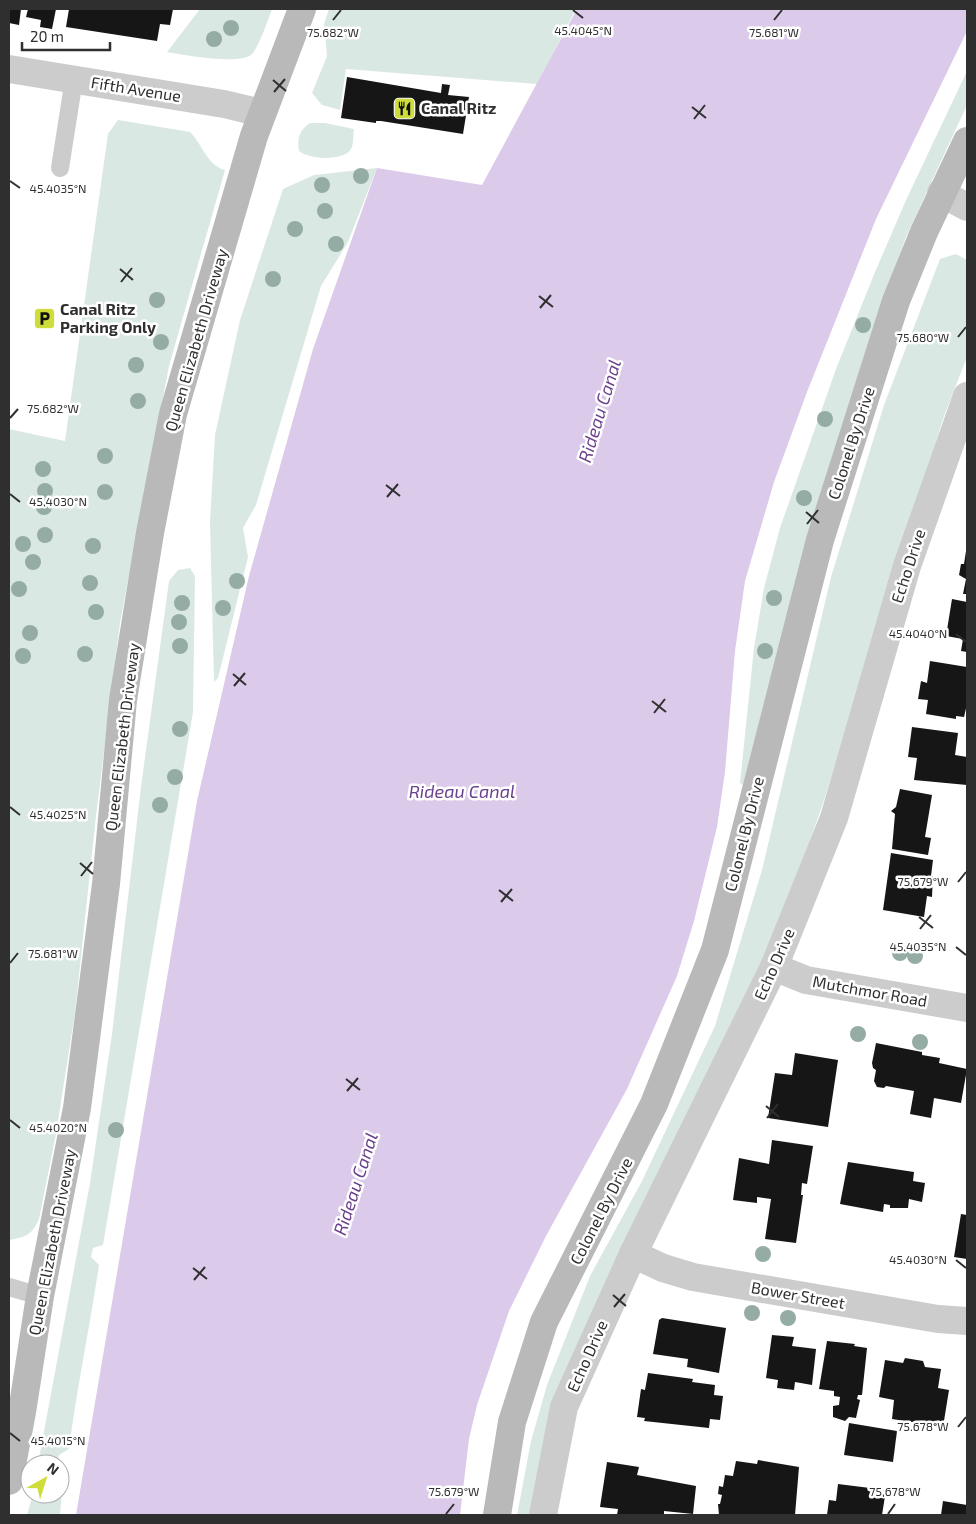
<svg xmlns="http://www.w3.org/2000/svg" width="976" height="1524" font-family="'Exo 2',sans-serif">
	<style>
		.green { fill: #dae8e3 }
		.water { fill: #dccaea }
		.building { fill: #161616 }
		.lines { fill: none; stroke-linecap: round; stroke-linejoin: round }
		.service { stroke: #ccc; stroke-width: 18 }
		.minor { stroke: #ccc; stroke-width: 28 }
		.tertiary { stroke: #ccc; stroke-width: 28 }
		.secondary { stroke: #b9b9b9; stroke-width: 28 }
		.tree { fill: #95aca5 }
		.ticks { fill: none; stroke: #2f2f2f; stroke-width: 2 }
		.labels { text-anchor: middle; stroke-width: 5; stroke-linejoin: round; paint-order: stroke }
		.street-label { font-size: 16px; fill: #2f2f2f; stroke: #fff }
		.poi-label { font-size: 16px; font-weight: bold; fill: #2f2f2f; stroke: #fff; text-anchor: start }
		.water-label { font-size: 18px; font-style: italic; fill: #6b418d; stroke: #fff }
		.ticks-label { font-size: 12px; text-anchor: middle; fill: #2f2f2f; stroke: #fff; stroke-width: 5; stroke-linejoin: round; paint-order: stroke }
	</style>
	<rect width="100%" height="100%" fill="#fff"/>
	<!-- green -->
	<g class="green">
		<path d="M200 9H272C268 19 259 48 251 55 238 65 184 55 167 52Z"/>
		<polygon points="329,9 576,9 537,84 346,69 340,110 322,105 312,93 327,56 324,24"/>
		<polygon points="967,71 967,105 906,237 883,300 770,680 743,785 740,783 754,648 764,588 780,528 836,369 875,272 907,198"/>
		<path d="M118 120 190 132C202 144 207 165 225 170L169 366 120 623 96 816 75 1013 56 1134 39 1219C32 1235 26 1237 9 1240V429L65 441 108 134Z"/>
		<path d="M310 123H325L354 129C353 135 354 144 351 149 344 161 310 160 299 151 297 139 299 130 310 123Z"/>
		<polygon points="377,168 348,242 321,286 256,505 243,528 248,557 218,678 214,682 210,522 215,435 240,320 283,189 314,175"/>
		<polygon points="956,254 967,260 967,357 943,419 824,800 788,905 532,1515 517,1515 531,1441 547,1385 590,1276 642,1181 715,1026 762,870 831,577 884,405 940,259"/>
		<path d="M190 568 195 576 193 712 103 1245 93 1248 91 1257 99 1265C90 1326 77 1387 69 1449L59 1455 57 1464H38L90 1183 112 1034 141 787 169 581 178 570Z"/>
		<polygon points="60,1488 62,1490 60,1515 27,1515 33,1494 60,1494"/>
	</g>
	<!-- water -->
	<polygon class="water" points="577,9 967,9 967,31 876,219 807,392 774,482 745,581 735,651 725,772 717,827 694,921 677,976 627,1089 546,1236 509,1311 477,1405 469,1439 460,1515 76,1515 197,801 249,576 313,349 377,168 482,185"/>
	<!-- building -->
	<g class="building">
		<polygon points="9,9 21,9 19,25 9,23"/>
		<polygon points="28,9 56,9 52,29 40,27 41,20 26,17"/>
		<polygon points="69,9 173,9 170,25 160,24 157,41 66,27"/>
		<polygon points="347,77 441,93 442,84 450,85 448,95 469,97 463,134 381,121 376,121 376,123 341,118"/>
		<polygon points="966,551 967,551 967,594 963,594 966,579 959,575 961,564 964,564"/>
		<polygon points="952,599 967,602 967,652 961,651 963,639 946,636"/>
		<polygon points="930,661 967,667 967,704 964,717 956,716 956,719 926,714 928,700 918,699 921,681 927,683"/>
		<polygon points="912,727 958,733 955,755 967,757 967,785 914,780 917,758 908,757"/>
		<polygon points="900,789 932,795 925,837 931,838 928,855 892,849 895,814 891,811 896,807"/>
		<polygon points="891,853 933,860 931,876 933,876 932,897 927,896 924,917 883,910"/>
		<polygon points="876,1043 922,1052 922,1055 940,1058 939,1063 967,1069 961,1103 934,1098 931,1118 910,1114 914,1091 886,1086 884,1088 877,1087 874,1081 876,1070 873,1068 872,1063"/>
		<polygon points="795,1053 838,1060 828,1127 768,1118 775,1073 792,1075"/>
		<polygon points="772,1140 813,1146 807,1184 802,1183 801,1195 803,1195 796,1243 765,1239 771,1199 757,1197 757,1203 733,1200 739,1158 769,1164"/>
		<polygon points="848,1162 914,1172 913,1181 925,1183 922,1202 909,1199 908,1208 890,1208 890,1205 884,1204 883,1212 840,1204"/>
		<polygon points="961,1214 967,1215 967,1259 954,1257"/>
		<polygon points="662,1318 726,1328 719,1373 687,1367 688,1359 653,1354 659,1320"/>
		<polygon points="772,1335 794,1337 792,1346 816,1349 812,1385 795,1382 794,1390 777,1388 778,1380 766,1378"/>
		<polygon points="827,1341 855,1344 854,1346 867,1348 862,1395 858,1395 857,1399 860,1400 856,1418 849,1417 845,1421 833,1417 833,1406 839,1405 840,1397 834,1396 834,1391 819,1389"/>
		<polygon points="905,1358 923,1361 925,1367 941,1369 938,1388 949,1390 943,1427 892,1419 894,1400 879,1397 885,1360 903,1363"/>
		<polygon points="648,1373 693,1379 692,1382 715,1385 714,1395 723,1396 720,1420 710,1419 709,1428 644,1421 645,1418 637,1417 641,1389 645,1390"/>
		<polygon points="849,1423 897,1431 893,1462 844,1455"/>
		<polygon points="758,1460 799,1467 795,1515 719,1515 718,1504 720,1504 722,1495 718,1494 719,1486 723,1487 725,1475 733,1476 736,1461 757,1464"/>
		<polygon points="607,1462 639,1467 637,1475 696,1486 693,1514 664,1511 664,1515 617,1515 618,1509 600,1507"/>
		<polygon points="838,1484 886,1490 882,1515 827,1515 829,1500 836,1501"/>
		<polygon points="943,1501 967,1505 967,1515 941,1515"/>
	</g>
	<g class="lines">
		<!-- service -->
		<g class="service">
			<polyline points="60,168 74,79"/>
			<polyline points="9,1287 40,1296"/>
		</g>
		<!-- minor -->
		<g class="minor">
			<polyline points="774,967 806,980 967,1008"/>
			<polyline points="633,1254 663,1268 693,1277 938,1319 967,1321"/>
			<polyline points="543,1515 564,1407 633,1254 774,967 834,818 907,566 967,396"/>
		</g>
		<!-- tertiary -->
		<g class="tertiary">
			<polyline points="9,69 224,104 262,113"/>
			<polyline points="941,193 967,207"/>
		</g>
		<!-- secondary -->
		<g class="secondary">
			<polyline points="9,1481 22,1412 40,1296 77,1108 106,884 123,700 150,533 173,414 254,136 302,9"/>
			<polyline points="497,1515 512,1422 544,1322 654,1104 715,950 820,540 896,301 924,232 967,141"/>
		</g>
	</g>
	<!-- trees -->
	<g class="tree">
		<circle cx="231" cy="28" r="8"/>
		<circle cx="214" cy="39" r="8"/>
		<circle cx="361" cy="176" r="8"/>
		<circle cx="322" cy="185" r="8"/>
		<circle cx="325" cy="211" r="8"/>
		<circle cx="295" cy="229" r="8"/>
		<circle cx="336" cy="244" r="8"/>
		<circle cx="273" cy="279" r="8"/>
		<circle cx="157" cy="300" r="8"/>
		<circle cx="863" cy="325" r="8"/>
		<circle cx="161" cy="342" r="8"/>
		<circle cx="136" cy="365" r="8"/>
		<circle cx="138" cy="401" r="8"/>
		<circle cx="825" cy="419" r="8"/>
		<circle cx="105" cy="456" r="8"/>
		<circle cx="43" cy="469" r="8"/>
		<circle cx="45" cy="491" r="8"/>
		<circle cx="105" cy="492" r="8"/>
		<circle cx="804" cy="498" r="8"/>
		<circle cx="44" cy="507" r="8"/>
		<circle cx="45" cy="535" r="8"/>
		<circle cx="23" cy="544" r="8"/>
		<circle cx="93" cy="546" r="8"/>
		<circle cx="33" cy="562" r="8"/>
		<circle cx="237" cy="581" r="8"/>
		<circle cx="90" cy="583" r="8"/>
		<circle cx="19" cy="589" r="8"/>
		<circle cx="774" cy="598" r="8"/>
		<circle cx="182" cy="603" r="8"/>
		<circle cx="223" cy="608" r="8"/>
		<circle cx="96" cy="612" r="8"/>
		<circle cx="179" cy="622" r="8"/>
		<circle cx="30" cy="633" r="8"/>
		<circle cx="180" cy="646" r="8"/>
		<circle cx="765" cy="651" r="8"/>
		<circle cx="85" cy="654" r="8"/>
		<circle cx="23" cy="656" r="8"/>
		<circle cx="180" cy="729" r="8"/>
		<circle cx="175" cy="777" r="8"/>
		<circle cx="160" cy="805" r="8"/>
		<circle cx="900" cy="953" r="8"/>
		<circle cx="915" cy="956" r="8"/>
		<circle cx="858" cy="1034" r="8"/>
		<circle cx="920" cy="1042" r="8"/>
		<circle cx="116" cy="1130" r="8"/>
		<circle cx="763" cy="1254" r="8"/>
		<circle cx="752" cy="1313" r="8"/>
		<circle cx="788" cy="1318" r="8"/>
	</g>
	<!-- ticks -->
	<path class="ticks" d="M573 10 583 18M333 20 341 10M774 20 782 10M273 80 286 91M274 92 285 79M692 107 706 118M694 119 705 105M10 181 20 188M120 269 133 280M121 282 132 268M539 296 553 307M540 308 551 295M958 337 966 327M10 418 18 409M386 485 400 496M10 494 20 502M387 497 398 484M806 512 819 523M807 524 818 510M956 634 966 642M233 674 246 685M234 686 245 673M652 701 666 712M654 713 665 699M10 807 20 815M80 863 93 874M81 876 92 862M958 882 966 872M499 890 513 901M501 902 512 889M919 917 933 928M920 929 931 915M956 947 966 955M10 963 18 953M346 1079 360 1090M347 1091 358 1078M766 1106 779 1117M767 1118 778 1104M10 1120 20 1128M956 1260 966 1268M193 1268 207 1279M194 1280 205 1267M613 1295 626 1306M614 1307 625 1294M958 1427 966 1417M10 1433 20 1441M446 1514 454 1504M888 1514 895 1504"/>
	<!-- icons -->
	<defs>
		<symbol id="restaurant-square" viewBox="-11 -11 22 22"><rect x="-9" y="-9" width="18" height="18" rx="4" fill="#cedd3a" stroke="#fff"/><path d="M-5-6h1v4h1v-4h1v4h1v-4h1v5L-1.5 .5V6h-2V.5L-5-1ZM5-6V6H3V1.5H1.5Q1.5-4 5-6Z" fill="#111"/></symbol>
		<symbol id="parking-square" viewBox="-11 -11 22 22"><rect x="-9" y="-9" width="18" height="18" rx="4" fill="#cedd3a" stroke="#fff"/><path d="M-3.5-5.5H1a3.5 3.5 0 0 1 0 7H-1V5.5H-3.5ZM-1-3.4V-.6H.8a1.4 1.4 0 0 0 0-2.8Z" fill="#111"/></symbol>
	</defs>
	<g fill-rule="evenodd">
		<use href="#restaurant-square" x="392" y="96" width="25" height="25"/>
		<use href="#parking-square" x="32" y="306" width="25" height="25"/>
	</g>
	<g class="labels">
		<!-- street labels -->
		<g class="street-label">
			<text transform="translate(136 89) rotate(9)" y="6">Fifth Avenue</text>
			<text transform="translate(196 340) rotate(-74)" y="6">Queen Elizabeth Driveway</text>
			<text transform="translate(851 443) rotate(-72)" y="6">Colonel By Drive</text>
			<text transform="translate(908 566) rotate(-72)" y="6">Echo Drive</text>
			<text transform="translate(122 737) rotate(-83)" y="6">Queen Elizabeth Driveway</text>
			<text transform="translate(744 834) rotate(-76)" y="6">Colonel By Drive</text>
			<text transform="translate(774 964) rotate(-66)" y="6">Echo Drive</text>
			<text transform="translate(870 991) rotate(10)" y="6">Mutchmor Road</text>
			<text transform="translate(601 1211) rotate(-63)" y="6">Colonel By Drive</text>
			<text transform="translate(52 1242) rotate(-79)" y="6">Queen Elizabeth Driveway</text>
			<text transform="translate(798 1295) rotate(10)" y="6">Bower Street</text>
			<text transform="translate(587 1356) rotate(-66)" y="6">Echo Drive</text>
		</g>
		<!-- poi labels -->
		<g class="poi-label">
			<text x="421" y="114">Canal Ritz</text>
			<text x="60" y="315">Canal Ritz<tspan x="60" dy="18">Parking Only</tspan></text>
		</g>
		<!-- water labels -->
		<g class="water-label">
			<text transform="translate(600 411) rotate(-73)" y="6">Rideau Canal</text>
			<text x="462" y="798">Rideau Canal</text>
			<text transform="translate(356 1184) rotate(-72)" y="6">Rideau Canal</text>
		</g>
	</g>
	<g class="ticks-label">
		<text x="583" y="35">45.4045°N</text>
		<text x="333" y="37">75.682°W</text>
		<text x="774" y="37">75.681°W</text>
		<text x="58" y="193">45.4035°N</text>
		<text x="923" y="342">75.680°W</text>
		<text x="53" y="413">75.682°W</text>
		<text x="58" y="506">45.4030°N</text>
		<text x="918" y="638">45.4040°N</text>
		<text x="58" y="819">45.4025°N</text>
		<text x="923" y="886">75.679°W</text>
		<text x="918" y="951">45.4035°N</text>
		<text x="53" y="958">75.681°W</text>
		<text x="58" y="1132">45.4020°N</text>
		<text x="918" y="1264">45.4030°N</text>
		<text x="923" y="1431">75.678°W</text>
		<text x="58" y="1445">45.4015°N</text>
		<text x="454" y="1496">75.679°W</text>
		<text x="895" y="1496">75.678°W</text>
	</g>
	<!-- border -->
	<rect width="976" height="1524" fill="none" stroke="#2f2f2f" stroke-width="20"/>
	<!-- north arrow -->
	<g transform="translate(45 1479) rotate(39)"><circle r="24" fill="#ffffff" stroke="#acacac"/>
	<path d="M0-4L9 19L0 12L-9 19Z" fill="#cedd3a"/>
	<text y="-8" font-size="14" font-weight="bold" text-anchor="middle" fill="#2f2f2f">N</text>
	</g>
	<!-- scale -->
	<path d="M22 42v8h88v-8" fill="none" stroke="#2f2f2f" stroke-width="2.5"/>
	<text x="30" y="42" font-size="15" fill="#2f2f2f" stroke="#ffffff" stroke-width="4" paint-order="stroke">20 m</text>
</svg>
